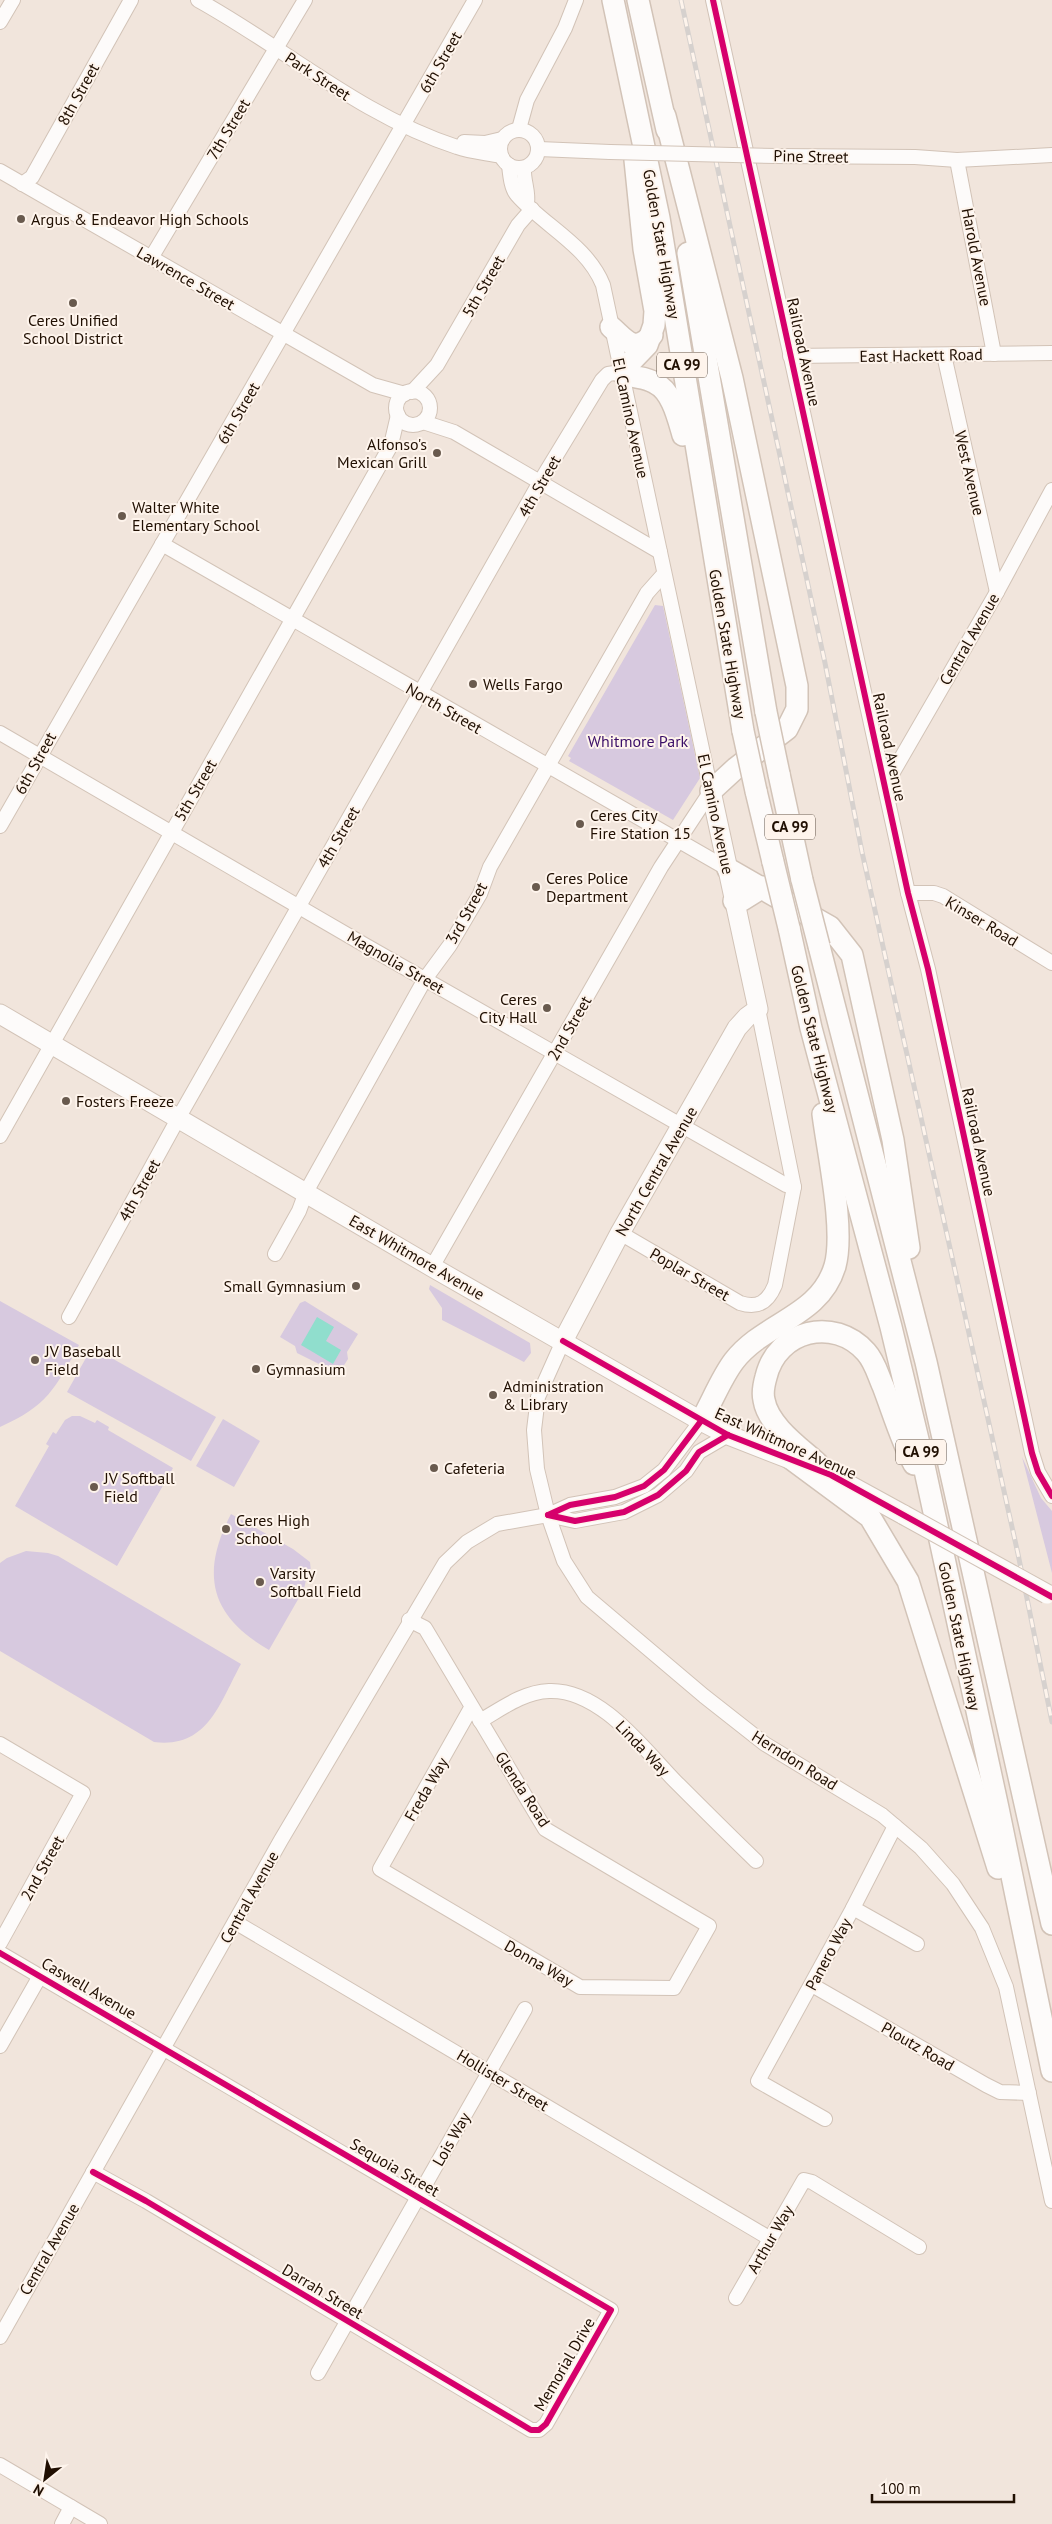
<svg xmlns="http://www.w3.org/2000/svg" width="1052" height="2524" font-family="'PT Sans',sans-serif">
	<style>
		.green { fill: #d7c9df }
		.water { fill: #90decd }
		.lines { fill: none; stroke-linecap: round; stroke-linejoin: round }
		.minor-casing { stroke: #d2c3b7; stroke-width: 16 }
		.major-casing { stroke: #d2c3b7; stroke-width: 21 }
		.highway-casing { stroke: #d2c3b7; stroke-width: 24 }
		.minor { stroke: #fdfbfa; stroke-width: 14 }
		.major { stroke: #fdfbfa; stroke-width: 19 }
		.highway { stroke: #fdfbfa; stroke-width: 21 }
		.rail-casing { stroke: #d6d1ce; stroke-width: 5 }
		.rail { stroke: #fef4ec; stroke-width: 3; stroke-dasharray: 9; stroke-linecap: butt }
		.minor-bridge-casing { stroke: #d2c3b7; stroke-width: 16; stroke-linecap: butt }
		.major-bridge-casing { stroke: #d2c3b7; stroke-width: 21; stroke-linecap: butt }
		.highway-bridge-casing { stroke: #d2c3b7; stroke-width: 24; stroke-linecap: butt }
		.minor-bridge { stroke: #fdfbfa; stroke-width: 14 }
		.major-bridge { stroke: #fdfbfa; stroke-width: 19 }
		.highway-bridge { stroke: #fdfbfa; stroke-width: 21 }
		.cycleway-casing { stroke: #fef4ec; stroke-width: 9 }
		.cycleway { stroke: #d6006c; stroke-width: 6 }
		.poi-dot { fill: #695a4e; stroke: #fef4ec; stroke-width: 2 }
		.labels { text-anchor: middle; stroke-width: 4; stroke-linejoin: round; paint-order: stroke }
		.shield { fill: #fef4ec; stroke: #635448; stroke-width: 1 }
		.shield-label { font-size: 15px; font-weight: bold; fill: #200f02 }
		.street-label { font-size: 16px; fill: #200f02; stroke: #fef4ec }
		.poi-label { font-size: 16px; fill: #200f02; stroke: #fef4ec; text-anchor: start }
		.park-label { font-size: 16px; fill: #3b0f68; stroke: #fef4ec }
	</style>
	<rect width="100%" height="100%" fill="#f1e5dc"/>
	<!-- green -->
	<g class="green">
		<polygon points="655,605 663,606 700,778 673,820 569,761 571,758 568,756"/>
		<polygon points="430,1285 530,1343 531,1353 524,1362 442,1320 442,1308 429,1289"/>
		<path d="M0 1301 79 1345C55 1389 47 1406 0 1427Z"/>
		<polygon points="305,1301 358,1334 347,1352 348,1359 341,1370 335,1372 297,1353 295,1346 280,1337 300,1303"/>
		<polygon points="92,1347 216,1417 191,1461 67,1392"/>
		<polygon points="72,1416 80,1416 95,1423 97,1420 109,1427 108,1430 173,1468 117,1566 15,1506 49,1446 46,1444 53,1432 56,1434 65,1420"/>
		<polygon points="223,1419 260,1441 234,1487 196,1466"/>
		<polygon points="1022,1457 1041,1498 1052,1511 1052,1573"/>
		<path d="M231 1514 293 1549 310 1562 311 1572 306 1580 304 1589 269 1650C210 1616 200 1574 231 1514Z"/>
		<path d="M26 1551 48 1553 58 1556 241 1664C220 1702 208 1749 154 1742L0 1651V1563L7 1558Z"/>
	</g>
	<!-- water -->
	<polygon class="water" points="317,1317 334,1327 326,1341 341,1350 333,1364 301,1345"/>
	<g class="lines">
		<defs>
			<g id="minor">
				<path d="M198 0C285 48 361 116 457 147 471 152 487 153 501 156"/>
				<polyline points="713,0 908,893 928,969 1032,1453 1038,1472 1052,1496"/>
				<polyline points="0,22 13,0"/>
				<polyline points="519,129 527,100 565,28 576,0"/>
				<circle cx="519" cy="149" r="19"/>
				<polyline points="464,142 485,143 502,139"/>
				<polyline points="539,149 610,152"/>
				<polyline points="776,156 915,157 957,160 1052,155"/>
				<polyline points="957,160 994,354"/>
				<path d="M524 168C523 180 529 192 527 203"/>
				<polyline points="0,171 373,385 405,394"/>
				<polyline points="22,184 32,177 131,0"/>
				<polyline points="151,258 305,0"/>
				<polyline points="944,355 997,592"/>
				<polyline points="790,356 1052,353"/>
				<circle cx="413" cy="408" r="17"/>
				<polyline points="412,392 437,365 518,225 532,209"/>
				<polyline points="423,422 454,432 660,552"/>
				<polyline points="162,544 728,869"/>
				<polyline points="0,733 363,944 786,1185 794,1187"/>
				<polyline points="885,786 997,592 1052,490"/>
				<polyline points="0,826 475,0"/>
				<polyline points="908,893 934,893 943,896 1052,963"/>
				<polyline points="0,1136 391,445 398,415"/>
				<path d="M620 1233 740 1303C758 1309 768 1302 775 1285L794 1187 758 1009"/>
				<polyline points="275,1254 299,1211 306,1192 425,979 450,945 480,894 490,867 647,593 663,575"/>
				<path d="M432 1267 661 867 711 791 603 285C587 245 544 226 517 195 511 188 510 174 509 165"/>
				<polyline points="69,1317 179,1117 540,482 602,380 608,374 621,372"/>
				<polyline points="563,1341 538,1397 534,1430 537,1469 548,1515 564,1561 587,1597 704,1696 765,1744 882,1815 921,1848 953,1884 982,1928 1006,1987 1052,2201"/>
				<polyline points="548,1515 575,1521 624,1512 658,1495 686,1471 699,1452 728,1435"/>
				<polyline points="409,1620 425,1628 545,1829 709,1926 674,1988 580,1987 380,1869 471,1708"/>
				<path d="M480 1721C501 1709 523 1692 549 1691 600 1689 643 1748 675 1781 702 1808 729 1835 756 1861"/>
				<polyline points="0,1744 83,1793 0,1943"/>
				<polyline points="853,1908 917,1944"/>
				<polyline points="235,1922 769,2238"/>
				<polyline points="0,1953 611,2310 546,2424 539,2430 531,2430 146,2201 93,2172"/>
				<polyline points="812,1985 986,2085 1000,2092 1029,2093"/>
				<polyline points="0,2046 40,1976"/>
				<polyline points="825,2119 758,2081 853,1908 895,1826"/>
				<polyline points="736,2298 804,2180 812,2182 919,2247"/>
				<polyline points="0,2337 281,1840 445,1563 467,1542 497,1524 548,1515 570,1505 615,1497 644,1486 664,1470 701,1421"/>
				<polyline points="318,2373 525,2009"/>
				<polyline points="0,2465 100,2524"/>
				<polyline points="62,2524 71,2507"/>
			</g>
			<g id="major">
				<polyline points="0,1014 432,1267 701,1421 728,1435 831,1475 904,1515"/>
				<polyline points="563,1341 620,1233 737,1028 747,1017 758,1009 711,791"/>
			</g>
			<g id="highway">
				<polyline points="613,0 659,218 743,731"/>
				<polyline points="638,0 667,130"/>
				<polyline points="665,116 732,378 797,686 797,709 787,729 736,768 711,791"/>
				<path d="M635 160 644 249 655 311 654 325 647 345 621 372C634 379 644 376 655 383 672 391 678 418 683 435"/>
				<polyline points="688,253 766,712"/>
				<path d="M611 327C626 340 634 354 652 335"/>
				<polyline points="779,774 802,880"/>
				<polyline points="756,791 773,862"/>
				<polyline points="728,869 830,927 852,955 893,1140 909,1248"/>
				<polyline points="734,901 742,900 763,887"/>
				<polyline points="789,928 811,1028 891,1327 921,1452 998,1808 1052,2071"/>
				<polyline points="819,946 926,1362 1052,1924"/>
				<path d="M701 1421C712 1402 721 1378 734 1361 764 1322 820 1317 835 1266 845 1230 828 1154 823 1114"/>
				<polyline points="789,1457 870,1517 908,1581 998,1868"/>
				<path d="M817 1463C799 1447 768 1425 764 1400 762 1392 764 1384 766 1377 777 1330 834 1316 866 1352 875 1362 878 1375 883 1386 893 1412 901 1440 914 1464"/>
			</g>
		</defs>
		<!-- minor casing -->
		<use href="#minor" class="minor-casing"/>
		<!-- major casing -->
		<use href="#major" class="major-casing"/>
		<!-- highway casing -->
		<use href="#highway" class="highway-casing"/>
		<!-- minor -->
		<use href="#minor" class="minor"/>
		<!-- major -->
		<use href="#major" class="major"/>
		<!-- highway -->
		<use href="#highway" class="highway"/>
		<defs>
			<polyline id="rail" points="681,0 825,663 862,852 1018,1554 1052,1722"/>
		</defs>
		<!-- rail casing -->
		<use href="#rail" class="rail-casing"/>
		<!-- rail -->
		<use href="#rail" class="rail"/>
		<defs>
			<polyline id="minor-bridge" points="610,152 776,156"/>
			<polyline id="major-bridge" points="904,1515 1047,1594"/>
			<g id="highway-bridge">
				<polyline points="766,712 779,774"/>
				<polyline points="743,731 756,791"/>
				<polyline points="773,862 789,928"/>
				<polyline points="802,880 819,946"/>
			</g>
		</defs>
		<!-- minor-bridge casing -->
		<use href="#minor-bridge" class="minor-bridge-casing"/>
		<!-- major-bridge casing -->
		<use href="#major-bridge" class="major-bridge-casing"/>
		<!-- highway-bridge casing -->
		<use href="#highway-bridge" class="highway-bridge-casing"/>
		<!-- minor-bridge -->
		<use href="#minor-bridge" class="minor-bridge"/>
		<!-- major-bridge -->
		<use href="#major-bridge" class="major-bridge"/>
		<!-- highway-bridge -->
		<use href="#highway-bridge" class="highway-bridge"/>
		<defs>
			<g id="cycleway">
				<polyline points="713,0 908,893 928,969 1032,1453 1038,1472 1052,1496"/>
				<polyline points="563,1341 728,1435 831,1475 1052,1597"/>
				<polyline points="548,1515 575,1521 624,1512 658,1495 686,1471 699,1452 728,1435"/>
				<polyline points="548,1515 570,1505 615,1497 644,1486 664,1470 701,1421"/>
				<polyline points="0,1953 611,2310 546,2424 539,2430 531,2430 146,2201 93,2172"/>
			</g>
		</defs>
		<!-- cycleway casing -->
		<use href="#cycleway" class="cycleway-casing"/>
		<!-- cycleway -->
		<use href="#cycleway" class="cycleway"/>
	</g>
	<!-- markers -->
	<g class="poi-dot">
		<circle cx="21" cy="219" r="5"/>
		<circle cx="73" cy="303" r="5"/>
		<circle cx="437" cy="453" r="5"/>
		<circle cx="122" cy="516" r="5"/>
		<circle cx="473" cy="684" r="5"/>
		<circle cx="580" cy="824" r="5"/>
		<circle cx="536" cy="887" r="5"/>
		<circle cx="547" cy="1008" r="5"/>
		<circle cx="66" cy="1101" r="5"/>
		<circle cx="356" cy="1286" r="5"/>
		<circle cx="35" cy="1360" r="5"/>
		<circle cx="256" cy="1369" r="5"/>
		<circle cx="493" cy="1395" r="5"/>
		<circle cx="434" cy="1468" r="5"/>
		<circle cx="94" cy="1487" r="5"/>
		<circle cx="226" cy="1529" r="5"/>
		<circle cx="260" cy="1582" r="5"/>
	</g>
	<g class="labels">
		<!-- shield labels -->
		<g class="shield">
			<rect x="657" y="352.5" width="50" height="25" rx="4"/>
			<rect x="765" y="814.5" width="50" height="25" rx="4"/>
			<rect x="896" y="1439.5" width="50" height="25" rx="4"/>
		</g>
		<g class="shield-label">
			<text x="682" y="370">CA 99</text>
			<text x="790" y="832">CA 99</text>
			<text x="921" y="1457">CA 99</text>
		</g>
		<!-- street labels -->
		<g class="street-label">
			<text transform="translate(440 62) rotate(-60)" y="6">6th Street</text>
			<text transform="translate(318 76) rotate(33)" y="6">Park Street</text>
			<text transform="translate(78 94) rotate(-61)" y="6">8th Street</text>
			<text transform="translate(228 129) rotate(-59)" y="6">7th Street</text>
			<text transform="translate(811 156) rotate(1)" y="6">Pine Street</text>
			<text transform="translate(662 244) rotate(80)" y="6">Golden State Highway</text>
			<text transform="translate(977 257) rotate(79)" y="6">Harold Avenue</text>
			<text transform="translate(186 278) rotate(30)" y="6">Lawrence Street</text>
			<text transform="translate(483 286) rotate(-60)" y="6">5th Street</text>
			<text transform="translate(804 352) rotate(78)" y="6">Railroad Avenue</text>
			<text transform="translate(921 355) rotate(-1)" y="6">East Hackett Road</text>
			<text transform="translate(238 413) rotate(-60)" y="6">6th Street</text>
			<text transform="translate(631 418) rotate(78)" y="6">El Camino Avenue</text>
			<text transform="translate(970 473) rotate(77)" y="6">West Avenue</text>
			<text transform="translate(539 486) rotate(-60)" y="6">4th Street</text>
			<text transform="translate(969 639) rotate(-60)" y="6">Central Avenue</text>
			<text transform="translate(728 644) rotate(80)" y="6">Golden State Highway</text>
			<text transform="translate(444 708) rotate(30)" y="6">North Street</text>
			<text transform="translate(890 747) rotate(78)" y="6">Railroad Avenue</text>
			<text transform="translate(35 763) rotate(-61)" y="6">6th Street</text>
			<text transform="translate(195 790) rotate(-60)" y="6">5th Street</text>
			<text transform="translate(716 814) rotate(78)" y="6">El Camino Avenue</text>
			<text transform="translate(338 837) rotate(-60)" y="6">4th Street</text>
			<text transform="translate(466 913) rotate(-61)" y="6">3rd Street</text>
			<text transform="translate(982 921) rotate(31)" y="6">Kinser Road</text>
			<text transform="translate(396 962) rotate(30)" y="6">Magnolia Street</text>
			<text transform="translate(569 1028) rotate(-60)" y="6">2nd Street</text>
			<text transform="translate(815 1039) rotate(76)" y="6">Golden State Highway</text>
			<text transform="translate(979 1142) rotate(78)" y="6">Railroad Avenue</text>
			<text transform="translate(656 1171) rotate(-60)" y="6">North Central Avenue</text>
			<text transform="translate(139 1190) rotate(-61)" y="6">4th Street</text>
			<text transform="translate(417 1257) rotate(30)" y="6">East Whitmore Avenue</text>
			<text transform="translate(690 1274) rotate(30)" y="6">Poplar Street</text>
			<text transform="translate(786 1443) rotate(24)" y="6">East Whitmore Avenue</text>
			<text transform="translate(960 1636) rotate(78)" y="6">Golden State Highway</text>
			<text transform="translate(643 1748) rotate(46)" y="6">Linda Way</text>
			<text transform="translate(795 1760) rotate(32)" y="6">Herndon Road</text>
			<text transform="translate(426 1789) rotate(-60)" y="6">Freda Way</text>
			<text transform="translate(523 1789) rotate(57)" y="6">Glenda Road</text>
			<text transform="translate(42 1868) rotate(-61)" y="6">2nd Street</text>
			<text transform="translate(249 1897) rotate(-61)" y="6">Central Avenue</text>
			<text transform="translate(828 1954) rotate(-62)" y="6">Panero Way</text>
			<text transform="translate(539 1963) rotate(30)" y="6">Donna Way</text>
			<text transform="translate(89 1988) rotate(30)" y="6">Caswell Avenue</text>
			<text transform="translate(918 2046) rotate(30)" y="6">Ploutz Road</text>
			<text transform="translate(503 2080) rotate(31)" y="6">Hollister Street</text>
			<text transform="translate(451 2139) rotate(-60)" y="6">Lois Way</text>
			<text transform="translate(395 2167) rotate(30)" y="6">Sequoia Street</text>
			<text transform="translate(770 2239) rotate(-60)" y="6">Arthur Way</text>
			<text transform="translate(49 2249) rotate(-60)" y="6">Central Avenue</text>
			<text transform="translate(323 2291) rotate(31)" y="6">Darrah Street</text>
			<text transform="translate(564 2364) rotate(-60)" y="6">Memorial Drive</text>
		</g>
		<!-- poi labels -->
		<g class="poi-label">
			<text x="31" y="225">Argus &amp; Endeavor High Schools</text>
			<text x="73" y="326" text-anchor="middle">Ceres Unified<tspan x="73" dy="18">School District</tspan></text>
			<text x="427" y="450" text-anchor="end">Alfonso's<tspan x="427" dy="18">Mexican Grill</tspan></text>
			<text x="132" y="513">Walter White<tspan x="132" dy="18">Elementary School</tspan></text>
			<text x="483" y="690">Wells Fargo</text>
			<text x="590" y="821">Ceres City<tspan x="590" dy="18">Fire Station 15</tspan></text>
			<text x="546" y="884">Ceres Police<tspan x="546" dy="18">Department</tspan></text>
			<text x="537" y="1005" text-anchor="end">Ceres<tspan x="537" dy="18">City Hall</tspan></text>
			<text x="76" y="1107">Fosters Freeze</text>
			<text x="346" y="1292" text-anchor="end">Small Gymnasium</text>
			<text x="45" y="1357">JV Baseball<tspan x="45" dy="18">Field</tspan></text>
			<text x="266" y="1375">Gymnasium</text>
			<text x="503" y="1392">Administration<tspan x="503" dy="18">&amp; Library</tspan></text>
			<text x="444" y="1474">Cafeteria</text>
			<text x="104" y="1484">JV Softball<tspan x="104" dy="18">Field</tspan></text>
			<text x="236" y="1526">Ceres High<tspan x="236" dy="18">School</tspan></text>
			<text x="270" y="1579">Varsity<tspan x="270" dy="18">Softball Field</tspan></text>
		</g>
		<!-- park labels -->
		<g class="park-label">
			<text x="638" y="747">Whitmore Park</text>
		</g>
	</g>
	<!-- north arrow -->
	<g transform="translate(45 2479) rotate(210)" stroke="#fef4ec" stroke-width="4" paint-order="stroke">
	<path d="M0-4L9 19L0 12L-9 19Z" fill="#200f02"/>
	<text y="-8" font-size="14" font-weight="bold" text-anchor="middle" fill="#200f02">N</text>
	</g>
	<!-- scale -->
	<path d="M872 2494v8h142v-8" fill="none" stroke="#200f02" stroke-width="2.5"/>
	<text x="880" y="2494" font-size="15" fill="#200f02" stroke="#fef4ec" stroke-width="4" paint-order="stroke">100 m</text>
</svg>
